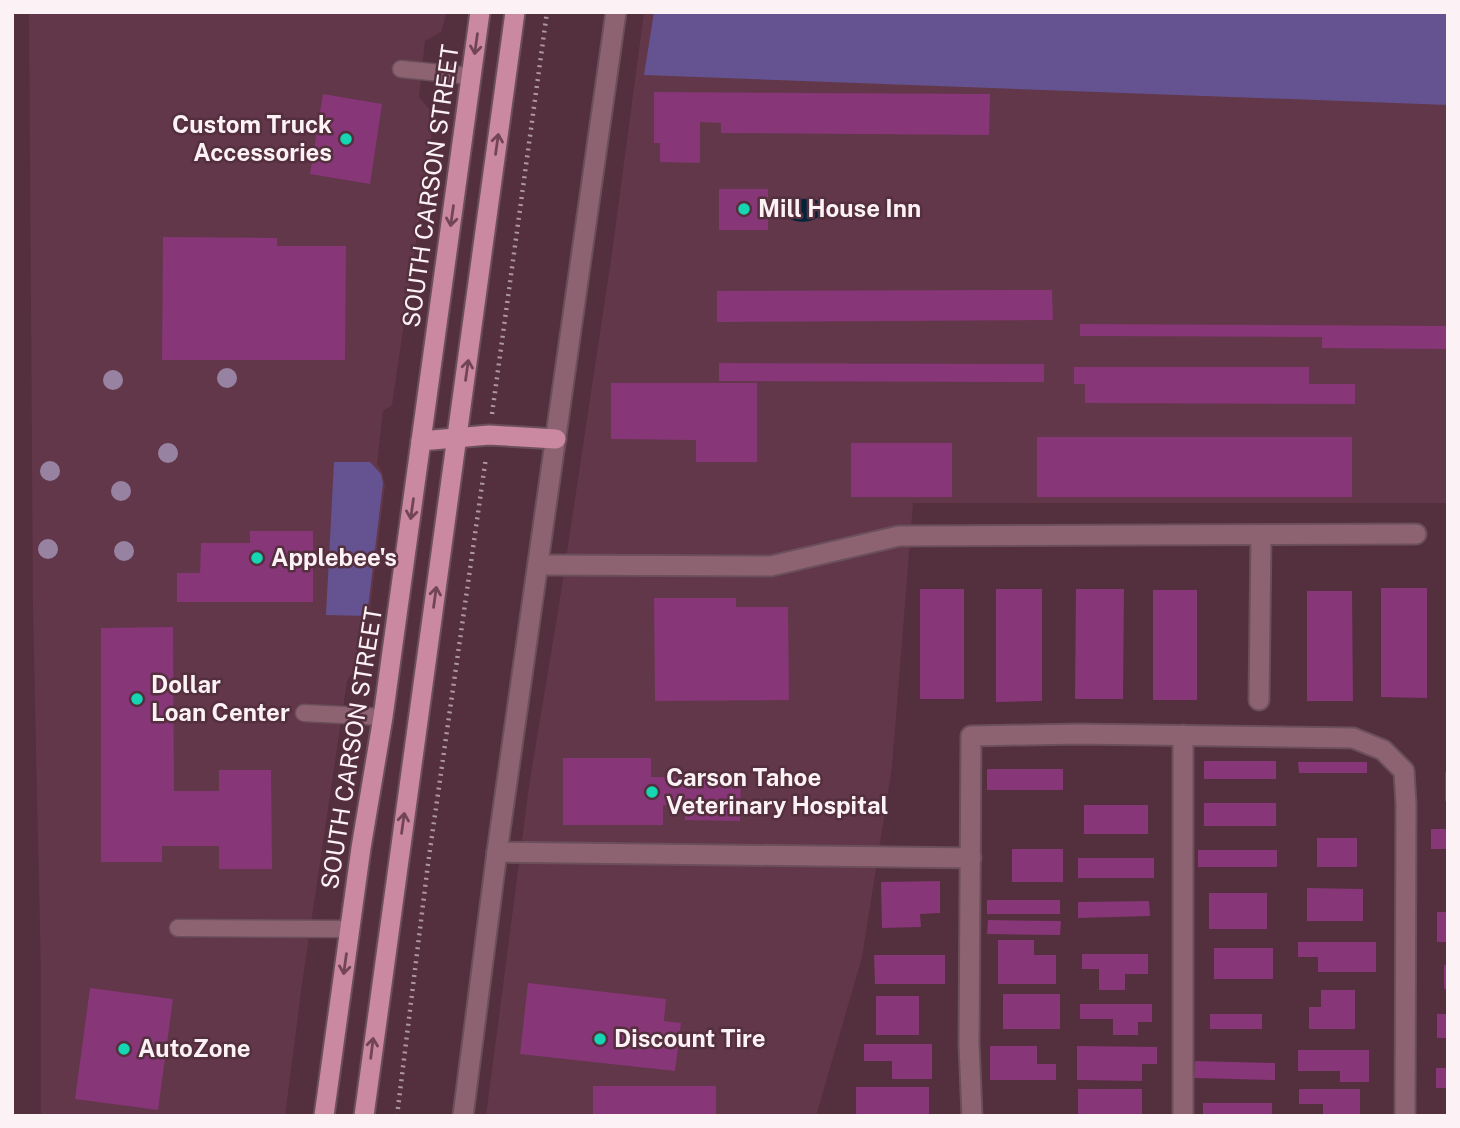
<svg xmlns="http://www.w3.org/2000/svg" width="1460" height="1128" font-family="'Public Sans',sans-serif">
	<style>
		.built { fill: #623749 }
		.green { fill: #645390 }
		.water { fill: #002538 }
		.building { fill: #873678 }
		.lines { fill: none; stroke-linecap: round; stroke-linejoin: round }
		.service-casing { stroke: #6b4f5a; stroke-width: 19 }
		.minor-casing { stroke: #6b4f5a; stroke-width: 23 }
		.primary-casing { stroke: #6b4f5a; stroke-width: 23 }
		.path { stroke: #ae979f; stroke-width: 4.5; stroke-dasharray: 2 5; stroke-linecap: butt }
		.service { stroke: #8d6372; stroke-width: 16 }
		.minor { stroke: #8d6372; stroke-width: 19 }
		.primary { stroke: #cb88a1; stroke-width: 19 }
		.tree { fill: #9882a2 }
		.oneway { stroke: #724556 }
		.poi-dot { fill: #15d5b3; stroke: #542f3d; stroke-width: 2.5 }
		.labels { text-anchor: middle; stroke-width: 5; stroke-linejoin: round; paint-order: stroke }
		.poi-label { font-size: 24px; font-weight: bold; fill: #fcf2f5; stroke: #542f3d; text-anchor: start }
		.street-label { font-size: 24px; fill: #fcf2f5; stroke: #542f3d }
	</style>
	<rect width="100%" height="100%" fill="#542f3d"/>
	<!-- built -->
	<g class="built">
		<polygon points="29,12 447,12 441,32 425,41 419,97 430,110 433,125 392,405 383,411 377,464 382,472 385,485 369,618 365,618 352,673 347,681 303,977 285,1116 41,1116 41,975 33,613"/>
		<polygon points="644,12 1448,12 1448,503 913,503 892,767 862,957 816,1116 486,1116 529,786 559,605 612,253"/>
	</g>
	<!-- green -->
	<g class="green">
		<polygon points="654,12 1448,12 1448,105 644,75"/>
		<polygon points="334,462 370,462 381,474 383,483 367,616 326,615"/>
	</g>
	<!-- water -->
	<path class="water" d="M814 199 822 203 824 211C816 226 786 225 778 209 785 196 801 199 814 199Z"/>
	<!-- building -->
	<g class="building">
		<polygon points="654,92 990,94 989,135 721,133 721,123 700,122 700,163 660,162 660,143 654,143"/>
		<polygon points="323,94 382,104 370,184 310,174"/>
		<rect x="719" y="189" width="49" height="41"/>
		<polygon points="163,237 277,238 277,246 346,246 345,360 162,360"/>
		<polygon points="1052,290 1053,320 717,322 717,291"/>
		<polygon points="1080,324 1448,326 1448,349 1322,348 1322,337 1080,336"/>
		<polygon points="719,363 1044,364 1044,382 719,381"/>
		<polygon points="1074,367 1309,367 1309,384 1355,384 1355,404 1085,403 1085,384 1074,384"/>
		<polygon points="611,383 757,383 757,462 696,462 696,440 611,439"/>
		<rect x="1037" y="437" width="315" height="60"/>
		<rect x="851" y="443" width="101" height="54"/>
		<polygon points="250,531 313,531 313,602 177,602 177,573 200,573 201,543 250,543"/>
		<polygon points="1381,588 1427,588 1427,698 1381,697"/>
		<rect x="920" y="589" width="44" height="110"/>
		<polygon points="996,589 1042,589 1042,701 996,702"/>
		<polygon points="1076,589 1124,589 1123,699 1075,699"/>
		<rect x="1153" y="590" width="44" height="110"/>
		<polygon points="1307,591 1352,591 1353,701 1307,701"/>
		<polygon points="654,598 736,598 736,607 788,607 789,700 655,701"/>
		<polygon points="173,627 174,791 219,791 219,770 271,770 272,869 219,869 219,846 162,846 162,862 101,862 101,628"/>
		<polygon points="563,758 651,758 651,777 741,778 740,821 685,820 685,805 663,805 663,825 563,825"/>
		<rect x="1204" y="761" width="72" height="18"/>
		<polygon points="1298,762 1367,762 1367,773 1299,773"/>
		<rect x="987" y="769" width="76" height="21"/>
		<rect x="1445" y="772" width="3" height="29"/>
		<rect x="1204" y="803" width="72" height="23"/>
		<rect x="1084" y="805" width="64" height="29"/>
		<rect x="1431" y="829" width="17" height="20"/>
		<rect x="1317" y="838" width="40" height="29"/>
		<rect x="1012" y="849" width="51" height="33"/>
		<rect x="1198" y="850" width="79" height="17"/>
		<rect x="1078" y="858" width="76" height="20"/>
		<polygon points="940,881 940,913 920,914 921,927 882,928 881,882"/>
		<polygon points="1307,888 1363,889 1363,921 1307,921"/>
		<rect x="1209" y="893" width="58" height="36"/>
		<rect x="987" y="900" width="73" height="14"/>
		<polygon points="1149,901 1150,916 1078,918 1078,902"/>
		<rect x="1437" y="912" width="11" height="30"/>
		<polygon points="988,920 1061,921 1060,935 987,934"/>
		<polygon points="998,940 1034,940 1034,955 1056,955 1056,984 998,984"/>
		<polygon points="1298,942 1376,942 1376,972 1318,972 1318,957 1298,957"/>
		<rect x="1214" y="948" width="59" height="31"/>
		<polygon points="1082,954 1148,954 1148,974 1125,974 1125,990 1099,990 1099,969 1082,969"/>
		<polygon points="874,955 945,955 945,984 875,984"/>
		<rect x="1444" y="965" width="4" height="24"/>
		<polygon points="528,983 666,999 664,1021 681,1023 675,1071 520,1054"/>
		<polygon points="90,988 173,999 158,1110 75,1099"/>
		<polygon points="1321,990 1355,990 1355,1029 1309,1029 1309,1007 1321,1007"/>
		<rect x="1003" y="994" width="57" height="35"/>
		<rect x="876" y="996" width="43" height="39"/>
		<polygon points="1080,1004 1152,1004 1152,1022 1138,1022 1138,1035 1113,1035 1113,1019 1080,1019"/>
		<rect x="1210" y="1014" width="52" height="15"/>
		<rect x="1437" y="1014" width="11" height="24"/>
		<polygon points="864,1044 932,1044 932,1079 892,1079 892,1061 864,1061"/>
		<polygon points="990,1046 1037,1046 1037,1064 1056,1064 1056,1080 990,1080"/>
		<polygon points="1077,1046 1157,1047 1157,1064 1142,1064 1142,1081 1077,1080"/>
		<polygon points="1298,1050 1369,1050 1369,1082 1340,1082 1340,1071 1298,1071"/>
		<polygon points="1195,1061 1275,1063 1275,1080 1194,1078"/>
		<rect x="1436" y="1068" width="12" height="20"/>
		<rect x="593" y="1086" width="123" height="30"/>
		<rect x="856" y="1087" width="73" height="29"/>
		<rect x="1078" y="1089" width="64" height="27"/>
		<polygon points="1299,1089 1360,1089 1360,1116 1323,1116 1323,1104 1299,1104"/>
		<rect x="1203" y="1103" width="69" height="13"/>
	</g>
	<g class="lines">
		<defs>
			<g id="service">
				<polyline points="401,69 471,76"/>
				<polyline points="304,713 383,717"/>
				<polyline points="178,928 350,929"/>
			</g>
			<g id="minor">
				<polyline points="538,565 771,566 899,536 1416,534"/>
				<polyline points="1259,700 1261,535"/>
				<polyline points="1183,735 1183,1116"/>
				<polyline points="497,852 971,858"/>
				<polyline points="463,1116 497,852 616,12"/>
				<polyline points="972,1116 969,1044 971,736 1078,734 1353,738 1383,750 1404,771 1406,804 1405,1116"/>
			</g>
			<g id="primary">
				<polyline points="421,441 489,435 556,439"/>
				<polyline points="324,1116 361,848 383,717 480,12"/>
				<polyline points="364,1116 515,12"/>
			</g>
		</defs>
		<!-- service casing -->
		<use href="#service" class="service-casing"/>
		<!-- minor casing -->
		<use href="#minor" class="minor-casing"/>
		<!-- primary casing -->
		<use href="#primary" class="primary-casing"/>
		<!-- path -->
		<g class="path">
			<polyline points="492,414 547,12"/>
			<polyline points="397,1116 428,864 486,457"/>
		</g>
		<!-- service -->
		<use href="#service" class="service"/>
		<!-- minor -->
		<use href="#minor" class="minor"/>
		<!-- primary -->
		<use href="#primary" class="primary"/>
	</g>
	<!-- trees -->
	<g class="tree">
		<circle cx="227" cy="378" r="10"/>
		<circle cx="113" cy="380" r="10"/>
		<circle cx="168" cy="453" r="10"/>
		<circle cx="50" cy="471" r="10"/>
		<circle cx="121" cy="491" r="10"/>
		<circle cx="48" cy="549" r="10"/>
		<circle cx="124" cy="551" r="10"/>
	</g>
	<!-- one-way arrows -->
	<defs><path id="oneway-shaft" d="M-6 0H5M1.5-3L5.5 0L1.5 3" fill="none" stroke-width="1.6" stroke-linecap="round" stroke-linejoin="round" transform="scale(1.75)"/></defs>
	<g class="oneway">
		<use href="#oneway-shaft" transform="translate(476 44) rotate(98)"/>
		<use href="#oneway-shaft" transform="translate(497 144) rotate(-82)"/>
		<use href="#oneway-shaft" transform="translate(452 216) rotate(98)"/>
		<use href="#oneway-shaft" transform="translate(467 370) rotate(-82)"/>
		<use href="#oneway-shaft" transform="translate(412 509) rotate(98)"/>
		<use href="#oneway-shaft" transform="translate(435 597) rotate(-82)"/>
		<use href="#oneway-shaft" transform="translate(403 823) rotate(-82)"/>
		<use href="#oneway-shaft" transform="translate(345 964) rotate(98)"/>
		<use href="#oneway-shaft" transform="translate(372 1048) rotate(-83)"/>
	</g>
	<!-- markers -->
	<g class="poi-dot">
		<circle cx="346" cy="139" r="7"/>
		<circle cx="744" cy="209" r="7"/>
		<circle cx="257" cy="558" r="7"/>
		<circle cx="137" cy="699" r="7"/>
		<circle cx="652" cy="792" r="7"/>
		<circle cx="600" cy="1039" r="7"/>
		<circle cx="124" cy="1049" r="7"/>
	</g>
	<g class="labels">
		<!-- poi labels -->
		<g class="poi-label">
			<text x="332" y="133" text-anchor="end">Custom Truck<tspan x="332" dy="28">Accessories</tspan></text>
			<text x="758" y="217">Mill House Inn</text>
			<text x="271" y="566">Applebee's</text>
			<text x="151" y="693">Dollar<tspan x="151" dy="28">Loan Center</tspan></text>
			<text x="666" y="786">Carson Tahoe<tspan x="666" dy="28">Veterinary Hospital</tspan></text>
			<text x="614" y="1047">Discount Tire</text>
			<text x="138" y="1057">AutoZone</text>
		</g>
		<!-- street labels -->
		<g class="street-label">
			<text transform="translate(431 186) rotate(-82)" y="8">SOUTH CARSON STREET</text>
			<text transform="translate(352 748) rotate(-81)" y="8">SOUTH CARSON STREET</text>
		</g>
	</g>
	<!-- border -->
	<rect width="1460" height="1128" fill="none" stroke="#fcf2f5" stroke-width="28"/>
</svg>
